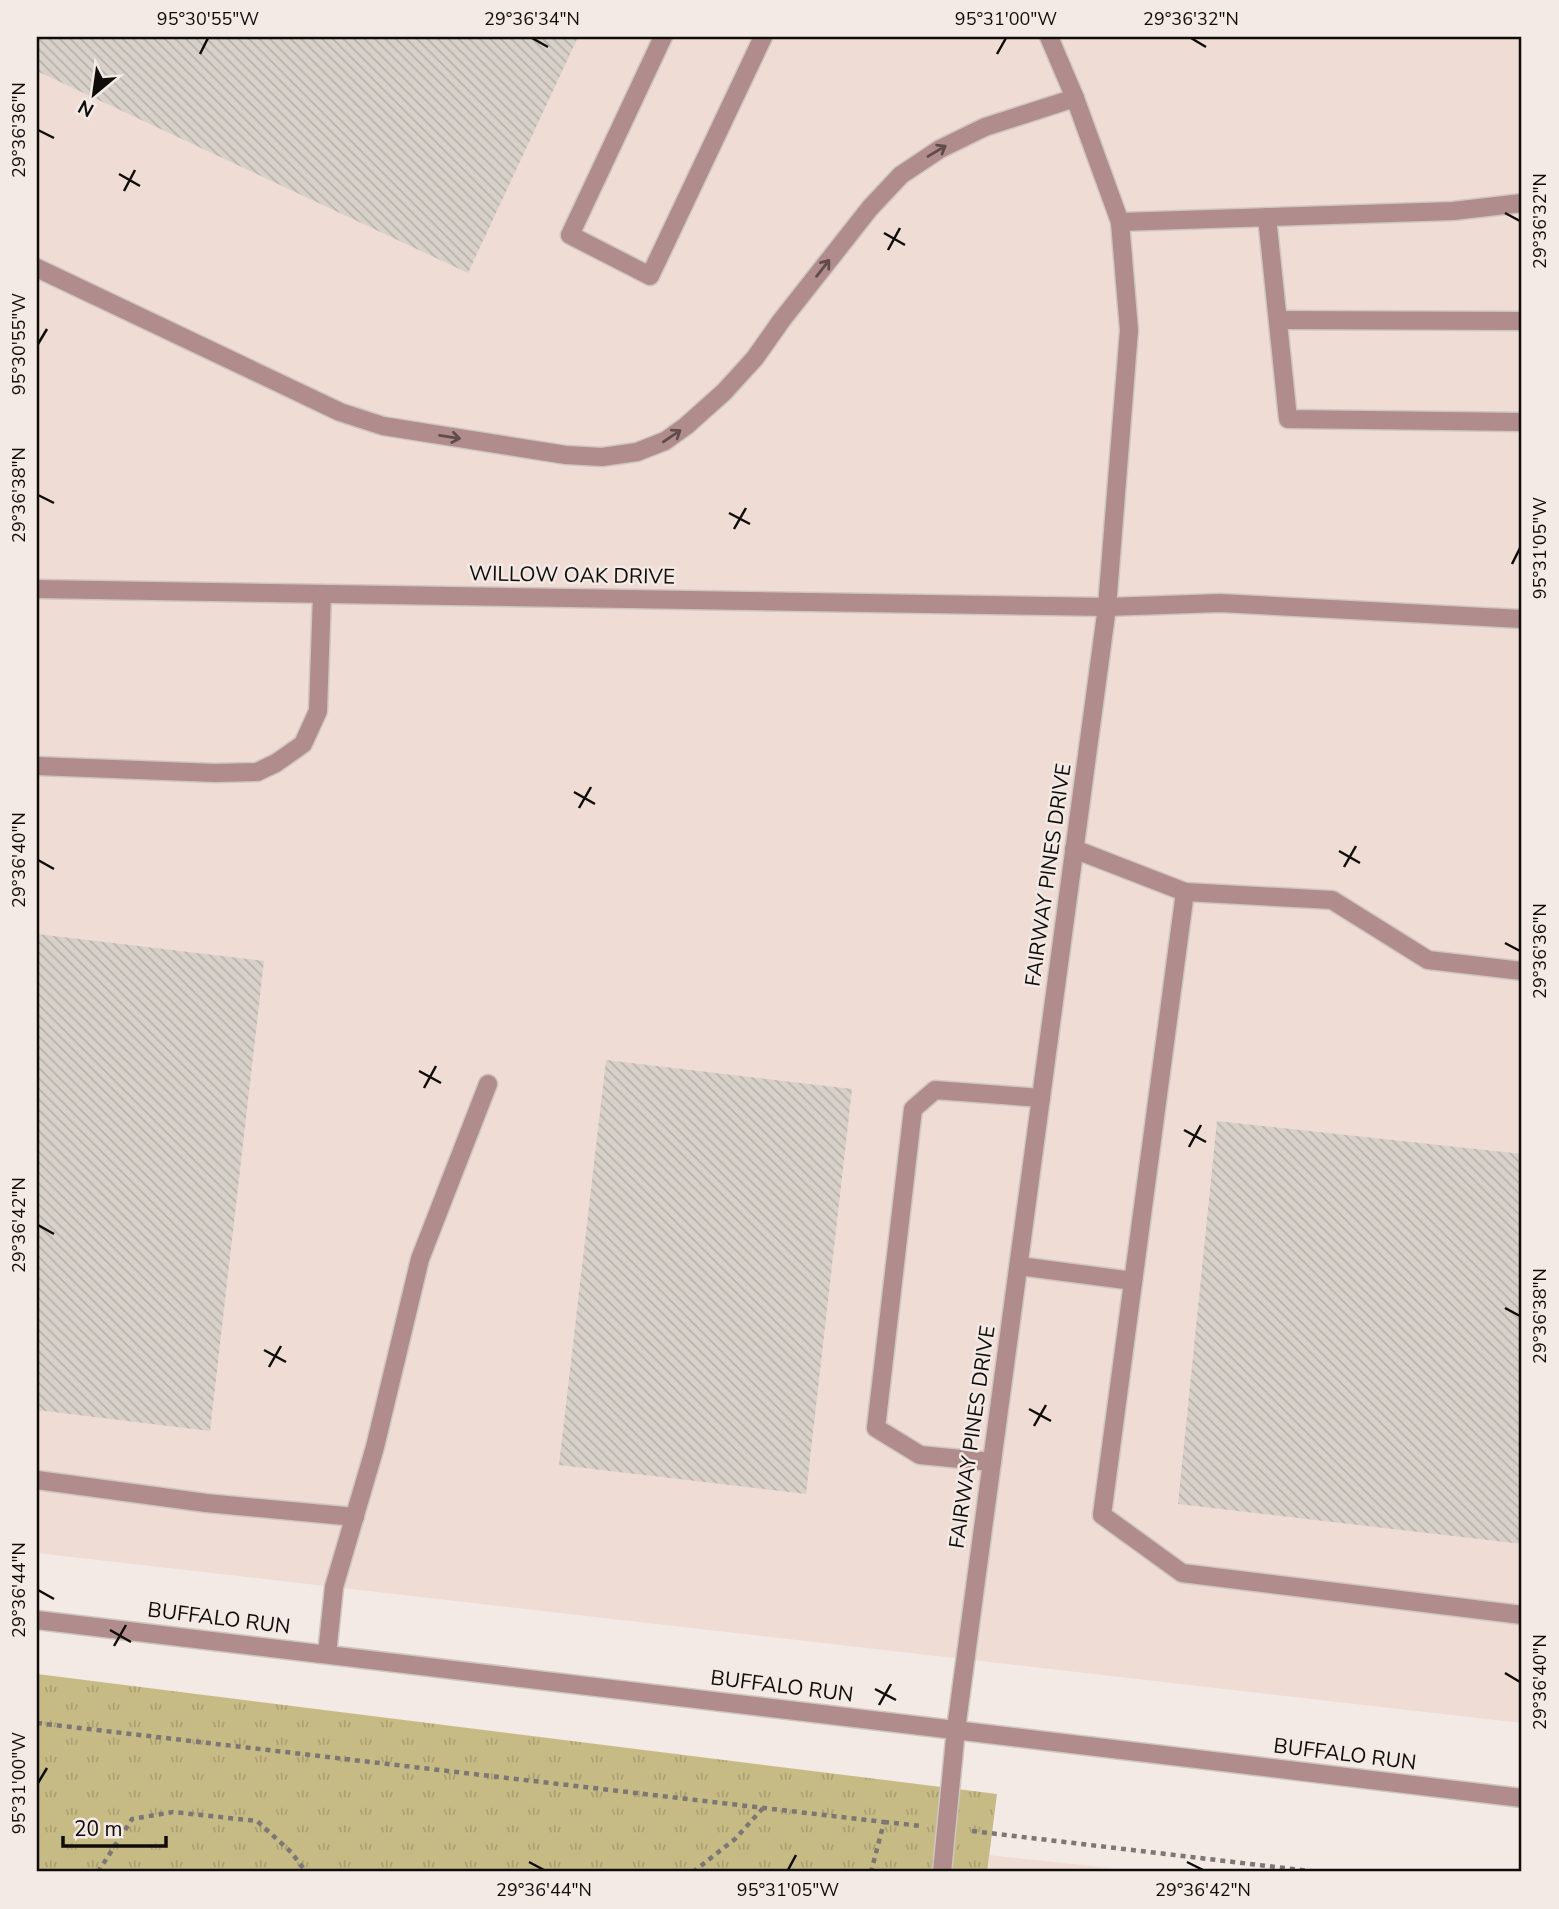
<svg xmlns="http://www.w3.org/2000/svg" width="1559" height="1909" font-family="'Nunito Sans',sans-serif">
	<style>
		.built { fill: #eedcd5 }
		.park { fill: url(#park-tufts) }
		.building { fill: url(#building-back-hatch) }
		.lines { fill: none; stroke-linecap: round; stroke-linejoin: round }
		.minor-casing { stroke: #cfc6c2; stroke-width: 21 }
		.path { stroke: #7d7674; stroke-width: 4.5; stroke-dasharray: 5 5; stroke-linecap: butt }
		.minor { stroke: #b18c8c; stroke-width: 18 }
		.oneway { stroke: #604c4b }
		.ticks { fill: none; stroke: #0f0c0a; stroke-width: 2.5 }
		.labels { text-anchor: middle; stroke-width: 5; stroke-linejoin: round; paint-order: stroke }
		.street-label { font-size: 21px; fill: #0f0c0a; stroke: #f3e9e5 }
		.neatline { fill: none; stroke: #0f0c0a; stroke-width: 2.5 }
		.ticks-label { font-size: 18px; text-anchor: middle; fill: #0f0c0a }
	</style>
	<defs>
		<pattern id="park-tufts" width="24" height="20" patternUnits="userSpaceOnUse" patternTransform="scale(1.75)"><rect width="24" height="20" fill="#c7bb85"/><path d="M3 7l-1-3M5 7V3M7 7l1-3M15 17l-1-3M17 17v-4M19 17l1-3" fill="none" stroke="#aaa072"/></pattern>
		<pattern id="building-back-hatch" width="6" height="6" patternUnits="userSpaceOnUse" patternTransform="scale(1.75)"><rect width="6" height="6" fill="#d7d1c9"/><path d="M-1 5l2 2M0 0l6 6M5-1l2 2" fill="none" stroke="#b7b2ab"/></pattern>
	</defs>
	<rect width="100%" height="100%" fill="#f3e9e5"/>
	<!-- built -->
	<g class="built">
		<polygon points="37,37 1522,37 1522,1723 37,1553"/>
		<polygon points="989,1855 1145,1872 987,1872"/>
	</g>
	<!-- park -->
	<polygon class="park" points="37,1674 997,1794 987,1872 37,1872"/>
	<!-- building -->
	<g class="building">
		<polygon points="37,37 578,37 468,273 37,71"/>
		<polygon points="37,934 264,961 210,1431 37,1410"/>
		<polygon points="606,1060 852,1089 806,1494 559,1465"/>
		<polygon points="1217,1121 1522,1154 1522,1544 1178,1504"/>
	</g>
	<g class="lines">
		<defs>
			<g id="minor">
				<polyline points="663,37 570,235 650,276 763,37"/>
				<polyline points="1267,217 1288,419 1522,422"/>
				<polyline points="1120,222 1453,211 1522,203"/>
				<polyline points="37,268 340,412 383,426 566,455 602,457 637,452 665,441 686,426 724,392 755,358 781,321 870,208 901,175 940,149 985,127 1075,98"/>
				<polyline points="1278,320 1522,321"/>
				<polyline points="37,589 1107,607 1220,603 1522,619"/>
				<polyline points="37,766 215,773 257,772 276,763 303,744 318,711 322,594"/>
				<polyline points="1074,849 1185,892"/>
				<polyline points="1522,971 1428,960 1332,900 1185,892 1102,1515 1182,1573 1522,1615"/>
				<polyline points="1019,1266 1133,1281"/>
				<polyline points="992,1462 920,1455 876,1428 913,1109 935,1090 1041,1098"/>
				<polyline points="37,1480 206,1503 355,1517"/>
				<polyline points="37,1620 1522,1798"/>
				<polyline points="327,1654 334,1587 375,1447 420,1259 488,1084"/>
				<polyline points="942,1872 956,1729 1107,607 1129,330 1120,222 1075,98 1049,37"/>
			</g>
		</defs>
		<!-- minor casing -->
		<use href="#minor" class="minor-casing"/>
		<!-- path -->
		<g class="path">
			<polyline points="37,1723 884,1822 871,1872"/>
			<polyline points="884,1822 922,1826"/>
			<polyline points="972,1831 1318,1872"/>
			<polyline points="98,1872 132,1819 173,1812 257,1821 291,1852 306,1872"/>
			<polyline points="693,1872 735,1839 764,1807"/>
		</g>
		<!-- minor -->
		<use href="#minor" class="minor"/>
	</g>
	<!-- one-way arrows -->
	<defs><path id="oneway-shaft" d="M-6 0H5M1.5-3L5.5 0L1.5 3" fill="none" stroke-width="1.6" stroke-linecap="round" stroke-linejoin="round" transform="scale(1.75)"/></defs>
	<g class="oneway">
		<use href="#oneway-shaft" transform="translate(937 151) rotate(-31)"/>
		<use href="#oneway-shaft" transform="translate(823 268) rotate(-52)"/>
		<use href="#oneway-shaft" transform="translate(672 436) rotate(-34)"/>
		<use href="#oneway-shaft" transform="translate(450 437) rotate(9)"/>
	</g>
	<!-- ticks -->
	<path class="ticks" d="M532 38 548 47M1191 38 1206 47M200 54 208 38M997 54 1006 38M38 130 54 138M119 174 140 186M124 191 135 170M1505 213 1520 221M884 233 905 245M888 250 900 228M38 344 47 329M38 495 54 503M729 513 750 524M734 529 746 508M1512 564 1520 548M574 792 595 804M579 808 591 787M1339 851 1360 863M38 860 54 869M1344 867 1356 846M1505 943 1520 951M419 1071 441 1083M424 1088 436 1066M1184 1130 1206 1142M1189 1147 1201 1125M38 1225 54 1234M1505 1308 1520 1316M264 1350 286 1362M269 1367 281 1346M1029 1409 1051 1421M1034 1426 1046 1405M38 1590 54 1599M110 1630 131 1642M114 1646 126 1625M1505 1673 1520 1682M875 1689 896 1700M879 1705 891 1684M38 1783 47 1768M529 1862 544 1870M1187 1862 1203 1870M788 1870 796 1855"/>
	<g class="labels">
		<!-- street labels -->
		<g class="street-label">
			<text transform="translate(572 575) rotate(1)" y="7">WILLOW OAK DRIVE</text>
			<text transform="translate(1048 875) rotate(-82)" y="7">FAIRWAY PINES DRIVE</text>
			<text transform="translate(972 1437) rotate(-82)" y="7">FAIRWAY PINES DRIVE</text>
			<text transform="translate(219 1618) rotate(7)" y="7">BUFFALO RUN</text>
			<text transform="translate(782 1686) rotate(7)" y="7">BUFFALO RUN</text>
			<text transform="translate(1345 1754) rotate(7)" y="7">BUFFALO RUN</text>
		</g>
	</g>
	<!-- border -->
	<rect width="1559" height="1909" fill="none" stroke="#f3e9e5" stroke-width="77"/>
	<!-- north arrow -->
	<g transform="translate(94 94) rotate(209)" stroke="#f3e9e5" stroke-width="5" paint-order="stroke">
	<path d="M0-5L12 26L0 18L-12 26Z" fill="#0f0c0a"/>
	<text y="-10" font-size="19" font-weight="bold" text-anchor="middle" fill="#0f0c0a">N</text>
	</g>
	<!-- scale -->
	<path d="M63 1836v10h103v-10" fill="none" stroke="#0f0c0a" stroke-width="3.5"/>
	<text x="74" y="1836" font-size="21" fill="#0f0c0a" stroke="#f3e9e5" stroke-width="5" paint-order="stroke">20 m</text>
	<rect x="38" y="38" width="1482" height="1832" class="neatline"/>
	<g class="ticks-label">
		<text x="208" y="25">95°30'55"W</text>
		<text x="532" y="25">29°36'34"N</text>
		<text x="1006" y="25">95°31'00"W</text>
		<text x="1191" y="25">29°36'32"N</text>
		<text transform="translate(19 130) rotate(-90)" y="6">29°36'36"N</text>
		<text transform="translate(1540 221) rotate(-90)" y="6">29°36'32"N</text>
		<text transform="translate(19 344) rotate(-90)" y="6">95°30'55"W</text>
		<text transform="translate(19 495) rotate(-90)" y="6">29°36'38"N</text>
		<text transform="translate(1540 548) rotate(-90)" y="6">95°31'05"W</text>
		<text transform="translate(19 860) rotate(-90)" y="6">29°36'40"N</text>
		<text transform="translate(1540 951) rotate(-90)" y="6">29°36'36"N</text>
		<text transform="translate(19 1225) rotate(-90)" y="6">29°36'42"N</text>
		<text transform="translate(1540 1316) rotate(-90)" y="6">29°36'38"N</text>
		<text transform="translate(19 1590) rotate(-90)" y="6">29°36'44"N</text>
		<text transform="translate(1540 1682) rotate(-90)" y="6">29°36'40"N</text>
		<text transform="translate(19 1783) rotate(-90)" y="6">95°31'00"W</text>
		<text x="544" y="1896">29°36'44"N</text>
		<text x="788" y="1896">95°31'05"W</text>
		<text x="1203" y="1896">29°36'42"N</text>
	</g>
</svg>
